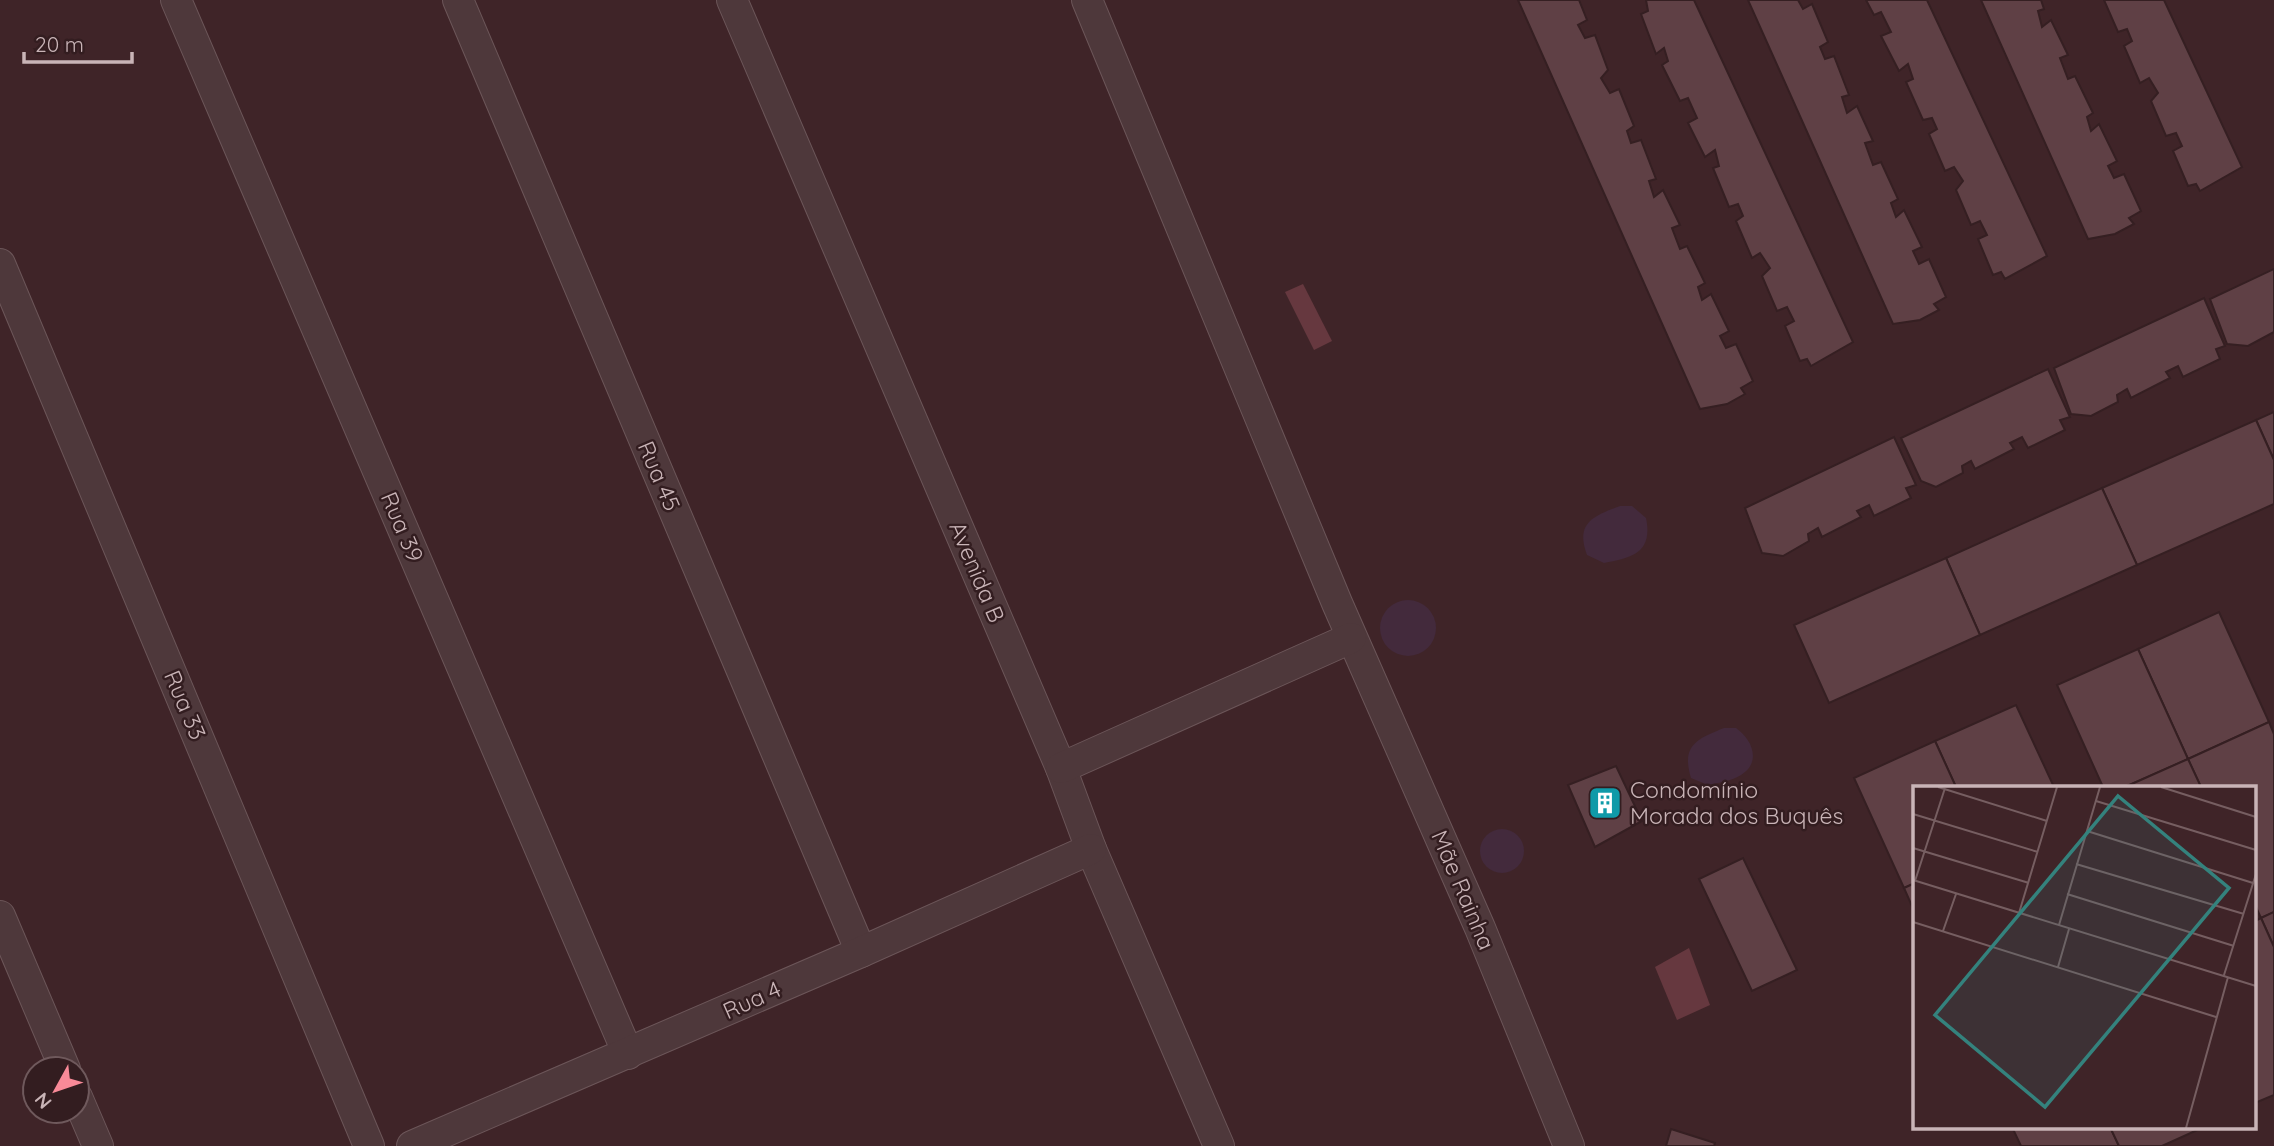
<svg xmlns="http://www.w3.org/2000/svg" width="2274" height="1146" font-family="Quicksand,sans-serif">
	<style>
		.green { fill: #432a3c }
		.water { fill: #66383f }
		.building { fill: #5f4045; stroke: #351f22; stroke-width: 2 }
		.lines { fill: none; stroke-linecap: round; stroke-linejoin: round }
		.minor-casing { stroke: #6c5659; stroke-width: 32 }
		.minor { stroke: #4e383b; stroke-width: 30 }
		.labels { text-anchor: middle; stroke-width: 5; stroke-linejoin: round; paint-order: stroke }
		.street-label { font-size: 23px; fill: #c9b4b7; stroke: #331d20 }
		.poi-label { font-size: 23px; fill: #c9b4b7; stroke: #331d20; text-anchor: start }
		.inset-road { fill: none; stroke: #765e61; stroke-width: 2 }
		.view { fill: #34827d; fill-opacity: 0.15; stroke: #34827d; stroke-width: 3.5 }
		.inset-edge { fill: none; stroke: #c9b4b7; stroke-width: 3.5 }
	</style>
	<rect width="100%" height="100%" fill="#3f2428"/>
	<!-- green -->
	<g class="green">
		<path d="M1620 506H1632L1646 518C1653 552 1633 558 1604 563L1587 555C1575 523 1593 516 1620 506Z"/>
		<circle cx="1408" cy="628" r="28"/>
		<path d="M1724 728H1736C1752 739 1762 762 1741 775 1732 781 1718 783 1708 785L1691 778C1681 745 1697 739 1724 728Z"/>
		<circle cx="1502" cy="851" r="22"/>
	</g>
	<!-- water -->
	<g class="water">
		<polygon points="1303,284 1332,341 1314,350 1285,292"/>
		<polygon points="1689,948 1710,1005 1677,1020 1655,967"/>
	</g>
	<!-- building -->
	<g class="building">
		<polygon points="1518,0 1579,0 1587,20 1578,25 1585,38 1595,35 1608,70 1601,78 1610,93 1619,89 1634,126 1627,131 1631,143 1641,140 1656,179 1649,181 1654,197 1663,190 1680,225 1672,228 1680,249 1687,246 1705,283 1698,287 1702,300 1711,294 1729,331 1720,336 1726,348 1736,344 1753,381 1741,388 1745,394 1727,404 1700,409"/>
		<polygon points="1646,0 1694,0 1853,342 1811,366 1807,359 1800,361 1785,326 1794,321 1787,307 1777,311 1762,276 1770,268 1760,253 1752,258 1736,221 1743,216 1738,204 1729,207 1713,168 1719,166 1715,150 1705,157 1688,123 1697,118 1688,98 1680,101 1662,65 1668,61 1664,48 1656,54 1641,14 1648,11"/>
		<polygon points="1748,0 1798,0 1803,9 1812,4 1828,42 1820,47 1825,59 1834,56 1849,95 1842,97 1847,113 1857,106 1873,141 1865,143 1873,165 1881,162 1898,199 1891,203 1896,217 1904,210 1922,247 1913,251 1919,264 1929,259 1946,297 1934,304 1939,310 1920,320 1893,324"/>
		<polygon points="1866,0 1927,0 2047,256 2005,279 2001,272 1993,275 1978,239 1987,235 1980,221 1971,225 1956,190 1963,181 1954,167 1945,171 1929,134 1937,129 1932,118 1923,120 1906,82 1913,79 1908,64 1899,71 1881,36 1891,32 1881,12 1874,15"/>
		<polygon points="1981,0 2041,0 2044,9 2038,11 2042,27 2051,20 2068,55 2060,58 2068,79 2075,76 2093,113 2087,117 2091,131 2099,124 2117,161 2108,166 2114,178 2124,174 2141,211 2129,218 2134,224 2115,234 2088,239"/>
		<polygon points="2104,0 2164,0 2242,167 2200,191 2196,184 2188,186 2173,151 2182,146 2176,133 2166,136 2151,101 2158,93 2149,78 2140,83 2124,46 2132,41 2127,29 2118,32"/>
		<polygon points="2274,269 2274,332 2248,346 2227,344 2210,299"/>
		<polygon points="2204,298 2225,346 2216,349 2220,359 2183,377 2178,366 2166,372 2170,378 2131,398 2127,389 2117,395 2118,402 2091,416 2071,414 2054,368"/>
		<polygon points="2048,369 2070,417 2060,420 2065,430 2028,448 2022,437 2010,443 2014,449 1975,469 1971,461 1962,466 1963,473 1936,487 1921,481 1901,438"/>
		<polygon points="2274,412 2274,460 2256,420"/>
		<polygon points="2256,420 2274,460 2274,504 2137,565 2102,488"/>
		<polygon points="1894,437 1916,485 1906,488 1911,498 1874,516 1869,505 1857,511 1861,517 1822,537 1818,528 1808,534 1809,541 1783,556 1762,553 1745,508"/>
		<polygon points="2102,488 2137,565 1980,635 1946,558"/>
		<polygon points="1946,558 1980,635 1829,703 1794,625"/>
		<polygon points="2219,612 2269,722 2188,759 2138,649"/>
		<polygon points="2138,649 2188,759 2125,787 2103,787 2057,685"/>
		<polygon points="2016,705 2054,787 1956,787 1935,741"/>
		<polygon points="2269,722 2274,734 2274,912 2261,918 2255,905 2255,787 2201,787 2188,759"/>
		<polygon points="1935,741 1956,787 1915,787 1915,883 1904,888 1854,778"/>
		<polygon points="2188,759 2201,787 2125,787"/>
		<polygon points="1616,766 1642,821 1595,847 1568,785"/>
		<polygon points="1743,858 1797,970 1752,991 1699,879"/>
		<polygon points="1915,883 1915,913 1904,888"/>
		<polygon points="2274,912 2274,947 2261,918"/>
		<polygon points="2261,918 2274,947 2274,1095 2255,1103 2255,921"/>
		<polygon points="2012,1127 2110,1127 2119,1146 2021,1146"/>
		<polygon points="2110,1127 2204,1127 2162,1146 2119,1146"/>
		<polygon points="1671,1129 1715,1143 1714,1146 1666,1146"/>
	</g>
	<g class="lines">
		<defs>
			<g id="minor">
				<polyline points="176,0 628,1054"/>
				<polyline points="458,0 861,952"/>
				<polyline points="732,0 1061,768 1091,849 1219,1146"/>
				<polyline points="1087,0 1337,603 1480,928 1569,1146"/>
				<polyline points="0,264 369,1146"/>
				<polyline points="1061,768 1351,638"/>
				<polyline points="0,916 65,1069"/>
				<polyline points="77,1097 98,1146"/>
				<polyline points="412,1146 861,952 1091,849"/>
			</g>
		</defs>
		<!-- minor casing -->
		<use href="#minor" class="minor-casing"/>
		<!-- minor -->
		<use href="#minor" class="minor"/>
	</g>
	<!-- icons -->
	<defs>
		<symbol id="building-square" viewBox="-11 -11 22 22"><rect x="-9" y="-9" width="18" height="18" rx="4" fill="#0f9aa8" stroke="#331d20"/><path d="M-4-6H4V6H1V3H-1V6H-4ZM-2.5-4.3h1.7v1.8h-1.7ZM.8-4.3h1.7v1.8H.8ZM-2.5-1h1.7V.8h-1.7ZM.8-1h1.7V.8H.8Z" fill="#fff"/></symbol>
	</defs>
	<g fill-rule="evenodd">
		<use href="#building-square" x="1586" y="784" width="38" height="38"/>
	</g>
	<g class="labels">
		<!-- street labels -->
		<g class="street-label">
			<text transform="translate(659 476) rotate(67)" y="8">Rua 45</text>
			<text transform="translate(402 527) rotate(67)" y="8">Rua 39</text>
			<text transform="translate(977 572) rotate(67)" y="8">Avenida B</text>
			<text transform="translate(185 705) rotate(67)" y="8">Rua 33</text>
			<text transform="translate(1463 890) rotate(67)" y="8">Mãe Rainha</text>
			<text transform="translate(752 1000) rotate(-24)" y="8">Rua 4</text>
		</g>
		<!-- poi labels -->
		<g class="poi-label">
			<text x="1630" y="798">Condomínio<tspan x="1630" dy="26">Morada dos Buquês</tspan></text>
		</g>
	</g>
	<!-- overview -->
	<g transform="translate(1913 786)">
		<rect width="343" height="343" fill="#3f2428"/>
		<path class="inset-road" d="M25 1 134 35M248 1 343 31M183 15 343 64M0 28 125 66M174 45 340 97M0 62 116 97M163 78 331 128M0 94 343 200M2 95 32 2M154 108 321 160M106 127 144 1M0 136 303 231M146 139 187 1M30 145 43 108M145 181 156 143M311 189 343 88M273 342 315 191"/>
		<path class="view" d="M205 10 316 102 132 321 22 229Z"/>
		<rect width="343" height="343" class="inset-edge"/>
	</g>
	<!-- north arrow -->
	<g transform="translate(56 1090) rotate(230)"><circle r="33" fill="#331d20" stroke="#6f595c" stroke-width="2"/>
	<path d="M0-5L12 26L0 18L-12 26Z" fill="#f98a98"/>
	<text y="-10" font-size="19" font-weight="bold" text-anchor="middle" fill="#c9b4b7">N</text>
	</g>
	<!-- scale -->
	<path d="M24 52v10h108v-10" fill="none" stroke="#c9b4b7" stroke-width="3.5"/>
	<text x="35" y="52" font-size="21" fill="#c9b4b7" stroke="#331d20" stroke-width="5" paint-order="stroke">20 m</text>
</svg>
